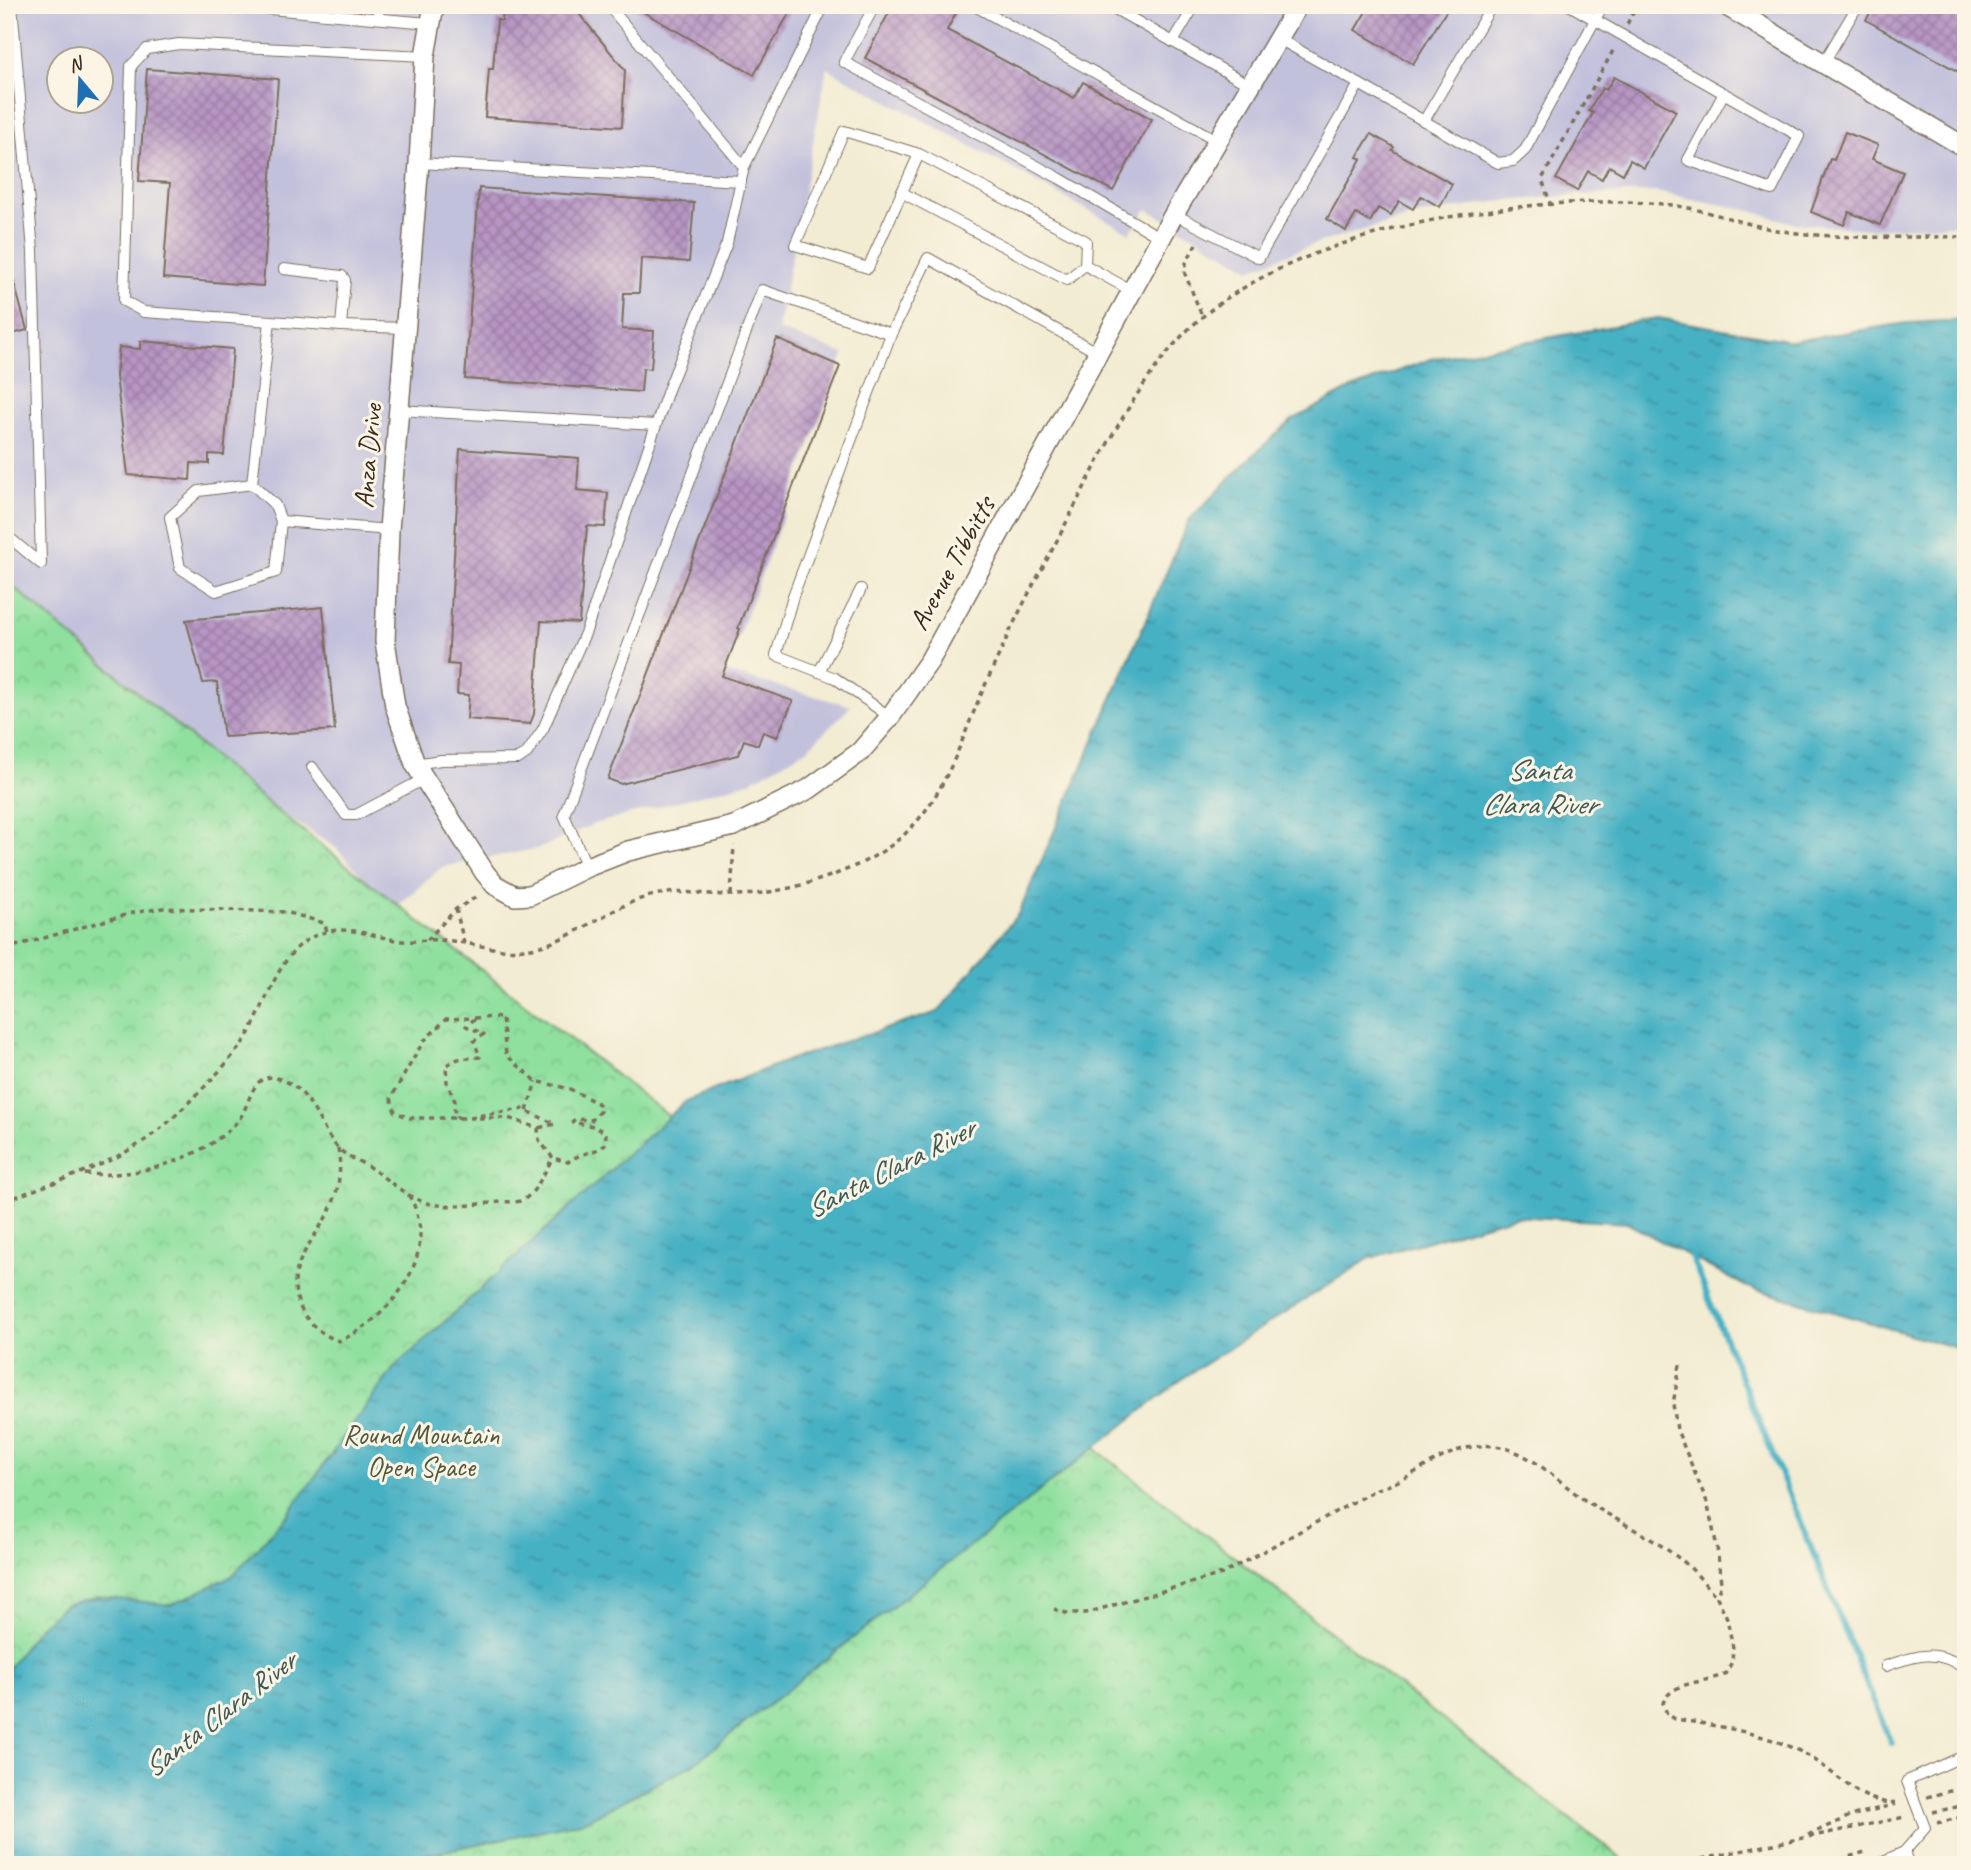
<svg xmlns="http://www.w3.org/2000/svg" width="1971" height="1870" font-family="Caveat,sans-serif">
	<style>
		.industrial { fill: #c2c1dc; fill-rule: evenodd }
		.park { fill: url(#park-crowns); stroke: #65855e; stroke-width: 2 }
		.water { fill: url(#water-ripples); stroke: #406e71; stroke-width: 2 }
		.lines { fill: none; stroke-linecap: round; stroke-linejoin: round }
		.stream { stroke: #46b1c4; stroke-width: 6 }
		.building { fill: url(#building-cross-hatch) }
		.service-casing { stroke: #7b6e5d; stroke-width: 12 }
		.minor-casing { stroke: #7b6e5d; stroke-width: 22 }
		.path { stroke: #7b6e5d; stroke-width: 3.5; stroke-dasharray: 5 5; stroke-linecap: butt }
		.service { stroke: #fff; stroke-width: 10 }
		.minor { stroke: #fff; stroke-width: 19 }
		.labels { text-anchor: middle; stroke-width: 6; stroke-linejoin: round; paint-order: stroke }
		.street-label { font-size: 28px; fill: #3b2a1e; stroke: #fcf5e5 }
		.park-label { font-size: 28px; fill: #50583e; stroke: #fcf5e5 }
		.water-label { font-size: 30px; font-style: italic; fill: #3f5958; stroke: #fcf5e5 }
	</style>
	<defs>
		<pattern id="park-crowns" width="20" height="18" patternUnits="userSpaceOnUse" patternTransform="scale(1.75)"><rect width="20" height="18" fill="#8fe09f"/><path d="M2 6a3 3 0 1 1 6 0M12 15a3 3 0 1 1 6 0" fill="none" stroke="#7cc088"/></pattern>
		<pattern id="water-ripples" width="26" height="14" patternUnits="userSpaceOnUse" patternTransform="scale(1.75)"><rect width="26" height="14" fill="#46b1c4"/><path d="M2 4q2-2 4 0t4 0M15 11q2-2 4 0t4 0" fill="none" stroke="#3c909f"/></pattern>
		<pattern id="building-cross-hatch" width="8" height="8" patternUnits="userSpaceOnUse" patternTransform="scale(1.75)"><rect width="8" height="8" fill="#b896c5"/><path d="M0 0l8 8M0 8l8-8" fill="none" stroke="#977b9f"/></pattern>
	</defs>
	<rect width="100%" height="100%" fill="#fcf5e5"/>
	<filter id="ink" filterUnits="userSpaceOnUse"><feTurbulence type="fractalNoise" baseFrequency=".0143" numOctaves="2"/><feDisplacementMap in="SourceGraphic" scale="14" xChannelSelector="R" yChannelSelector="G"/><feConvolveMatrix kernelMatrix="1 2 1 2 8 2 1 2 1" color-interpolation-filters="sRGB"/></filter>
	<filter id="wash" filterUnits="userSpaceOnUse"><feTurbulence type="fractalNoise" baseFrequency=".00686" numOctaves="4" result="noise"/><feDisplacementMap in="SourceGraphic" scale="28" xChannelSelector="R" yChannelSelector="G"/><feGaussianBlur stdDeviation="1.57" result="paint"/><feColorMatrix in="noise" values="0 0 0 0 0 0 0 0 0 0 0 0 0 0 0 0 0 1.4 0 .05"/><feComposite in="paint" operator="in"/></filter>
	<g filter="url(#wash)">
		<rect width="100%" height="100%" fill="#f2ecd3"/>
		<!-- industrial -->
		<path class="industrial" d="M5 5H1966V224L1867 229 1793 223 1740 208 1655 192 1580 195 1494 202 1414 216 1320 242 1250 269 1147 209 1130 233 827 68 778 330 844 354 725 672 851 706 807 749 749 782 594 824 541 848 442 867 394 909 336 848 275 809 5 580ZM60 60H102V102H60Z"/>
		<!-- park -->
		<polygon class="park" points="5,580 275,809 1629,1865 5,1865"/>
		<!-- water -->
		<polygon class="water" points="1658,318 1792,341 1907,323 1966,320 1966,1351 1745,1286 1627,1223 1515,1216 1370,1258 1186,1376 692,1765 585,1821 379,1865 5,1865 5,1673 37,1629 65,1605 100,1597 171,1605 232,1576 288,1514 394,1368 686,1101 791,1059 938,1012 1019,913 1189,520 1249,459 1292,420 1348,390 1431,359"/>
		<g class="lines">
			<!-- stream -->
			<polyline class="stream" points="1690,1253 1891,1743"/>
		</g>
		<g id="blocks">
			<!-- building -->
			<g class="building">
				<polygon points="503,5 572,5 625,70 622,127 485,117 489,69 493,69 497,20 502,21"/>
				<polygon points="631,5 794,5 754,75"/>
				<polygon points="893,5 941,5 956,13 947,30 1074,98 1083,82 1152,119 1113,191 865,58"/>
				<polygon points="1370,5 1450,5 1413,64 1355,30"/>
				<polygon points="1875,5 1966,5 1966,76 1866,20"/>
				<polygon points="147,69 278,79 263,286 163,278 170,183 139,181"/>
				<polygon points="1614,77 1676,111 1644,168 1630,160 1623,174 1609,166 1602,179 1588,171 1577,191 1556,179 1593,113 1589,111 1602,88 1606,90"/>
				<polygon points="1845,132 1878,145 1872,159 1903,172 1880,225 1849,212 1844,225 1811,212 1830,159 1834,160"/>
				<polygon points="1371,134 1394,147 1392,150 1452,184 1440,207 1421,196 1413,209 1399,201 1391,215 1378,208 1370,222 1356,214 1346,231 1327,219 1361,159 1357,157"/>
				<polygon points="479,188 694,203 689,262 641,258 639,293 624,293 622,329 654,331 651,369 643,368 641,392 465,379"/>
				<polygon points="11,271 27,330 5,336 5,272"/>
				<polygon points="777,339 840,366 738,628 740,629 722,676 793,701 777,737 763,732 758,745 744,740 738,755 621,784 608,779"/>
				<polygon points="140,341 233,349 224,455 209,454 209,464 191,463 190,480 128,475 116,376 119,347 140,349"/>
				<polygon points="460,449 579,458 577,490 608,493 605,527 587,526 579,623 541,621 534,714 530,724 467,719 469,695 457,694 459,665 448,664"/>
				<polygon points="323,607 335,730 224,737 217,682 203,683 186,620"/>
			</g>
		</g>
	</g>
	<g filter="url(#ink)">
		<use href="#blocks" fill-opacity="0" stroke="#7b6e5d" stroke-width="2"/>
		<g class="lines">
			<defs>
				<g id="service">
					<polyline points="222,5 429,23"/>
					<polyline points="608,5 744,167"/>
					<polyline points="875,5 844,62 1059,178 1161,238"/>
					<polyline points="973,5 1218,141"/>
					<polyline points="1108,5 1251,86"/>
					<polyline points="1569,5 1799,136 1772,190 1688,160 1724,93"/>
					<polyline points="377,18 380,5"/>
					<polyline points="1173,42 1195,5"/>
					<polyline points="1824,62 1858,5"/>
					<polyline points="1359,84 1498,163 1513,161 1525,150 1603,5"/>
					<polyline points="1424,121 1492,5"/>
					<polyline points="419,163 741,181"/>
					<polyline points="901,192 1067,280 1085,265 1086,241 919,154 844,131 795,245 868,268 919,154"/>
					<polyline points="1174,214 1259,258 1359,84 1279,39"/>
					<polyline points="1085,265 1132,291"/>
					<polyline points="284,269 342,276 345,280 341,326"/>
					<polyline points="270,321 252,484 199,491 170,517 180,568 216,591 276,572 281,521 389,530"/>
					<polyline points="406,328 341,326 144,312 124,301 131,66 147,49 179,44 425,56"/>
					<polyline points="891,334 928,258 1098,353"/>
					<polyline points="398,410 655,425"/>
					<polyline points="252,484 275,505 281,521"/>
					<polyline points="5,534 41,564 33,251 12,5"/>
					<polyline points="819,672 861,589"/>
					<polyline points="415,764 441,760 518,759 527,753 543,729 586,631 668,390 727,243 744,167 824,5"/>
					<polyline points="312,767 346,815 356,815 422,780"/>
					<polyline points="587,867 564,815 762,290 891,334 793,596 776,655 835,678 890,717"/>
					<path d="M1886 1666C1916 1655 1939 1648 1966 1670"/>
					<polyline points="1904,1852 1925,1828 1907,1781 1966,1755"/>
					<polyline points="1874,1865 1904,1852 1909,1865"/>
				</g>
				<g id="minor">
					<polyline points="434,5 425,56 419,163 389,530 385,641 395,706 415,764 485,873 495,885 515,896 530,895 587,867 628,851 734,826 809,789 860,752 890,717 930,660 1174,214 1298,5"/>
					<polyline points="1725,5 1966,148"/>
				</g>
			</defs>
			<!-- service casing -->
			<use href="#service" class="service-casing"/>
			<!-- minor casing -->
			<use href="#minor" class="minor-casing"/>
			<!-- path -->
			<g class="path">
				<polyline points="1627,24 1637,5"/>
				<polyline points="1965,168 1966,184"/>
				<polyline points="1551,206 1542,179 1614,49"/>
				<polyline points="1196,244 1186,263 1185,274 1202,316"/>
				<polyline points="731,895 734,845"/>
				<polyline points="456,909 464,943"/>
				<polyline points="427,940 456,909 478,896"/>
				<polyline points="5,949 132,913 163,908 286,912 324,923 327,931"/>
				<polyline points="527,1111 536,1081"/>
				<polyline points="470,1117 523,1109 555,1124 538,1128"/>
				<polyline points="460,1118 454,1116 455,1101 447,1083 446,1065 458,1059 480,1057 474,1041 484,1034 466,1026 476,1018"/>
				<path d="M338 1148C341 1165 340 1180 335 1197 328 1220 311 1237 301 1259 284 1294 305 1329 339 1341 392 1318 444 1251 408 1194"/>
				<path d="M85 1174C136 1178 201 1161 237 1122 251 1107 250 1069 280 1079 314 1090 317 1128 340 1150 349 1158 362 1162 372 1169 388 1180 408 1198 427 1203 451 1209 477 1204 501 1202 510 1201 518 1204 526 1198 538 1189 545 1170 553 1158L539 1140 538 1128 508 1118H410L395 1112 391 1098 423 1042 446 1019 502 1017 506 1055 536 1081 570 1089 599 1104 600 1111 592 1120 575 1119 572 1122 593 1126 606 1133 605 1144C593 1155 582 1151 568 1162L553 1158"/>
				<path d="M5 1201C70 1175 126 1164 178 1113 201 1091 225 1067 244 1041 268 1006 276 950 319 934 348 923 374 938 403 941 415 942 427 939 439 940 468 941 494 952 524 949 568 945 604 909 647 897 676 888 702 895 732 895 780 896 855 873 893 844 940 808 957 752 979 699 999 654 1019 610 1043 567 1083 493 1124 399 1181 337 1280 230 1523 192 1663 204 1701 208 1734 221 1771 229 1835 241 1901 236 1966 237"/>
				<path d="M1680 1365 1673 1404 1677 1430 1707 1502 1717 1547 1721 1583 1717 1597 1727 1618 1733 1648 1732 1662 1725 1674C1706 1683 1671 1681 1663 1703L1667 1714 1675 1719C1718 1726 1766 1733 1805 1754 1835 1770 1861 1807 1898 1802"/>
				<path d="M1054 1609 1066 1613H1086L1222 1574 1377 1489C1413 1480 1441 1449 1479 1446 1526 1441 1557 1484 1594 1506 1623 1524 1653 1538 1680 1559 1694 1569 1705 1585 1717 1597"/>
				<polyline points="1927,1797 1966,1787"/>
				<polyline points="1933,1812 1966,1805"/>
				<polyline points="1937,1823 1966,1816"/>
				<polyline points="1808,1835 1850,1816 1896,1804"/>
				<polyline points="1672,1865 1905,1817"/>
				<polyline points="1821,1865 1865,1852"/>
			</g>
			<!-- service -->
			<use href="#service" class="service"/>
			<!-- minor -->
			<use href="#minor" class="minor"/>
		</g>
	</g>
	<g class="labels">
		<!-- street labels -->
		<g class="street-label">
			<text transform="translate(367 456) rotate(-85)" y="10">Anza Drive</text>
			<text transform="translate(951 563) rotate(-61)" y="10">Avenue Tibbitts</text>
		</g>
		<!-- park labels -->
		<g class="park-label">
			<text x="421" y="1444">Round Mountain<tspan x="421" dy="32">Open Space</tspan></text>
		</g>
		<!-- water labels -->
		<g class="water-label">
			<text x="1539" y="780">Santa<tspan x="1539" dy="34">Clara River</tspan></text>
			<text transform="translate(890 1168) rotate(-27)" y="10">Santa Clara River</text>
			<text transform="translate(219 1714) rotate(-38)" y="10">Santa Clara River</text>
		</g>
	</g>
	<!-- margin -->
	<rect width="1971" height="1870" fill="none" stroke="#fcf5e5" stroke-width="28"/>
	<!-- north arrow -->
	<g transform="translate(80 80) rotate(341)"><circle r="33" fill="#fcf5e5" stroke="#afa495" stroke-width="2"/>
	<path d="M0-5L12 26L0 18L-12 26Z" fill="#1f6fb2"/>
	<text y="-10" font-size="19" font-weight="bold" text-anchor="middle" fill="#3b2a1e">N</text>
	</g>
</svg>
